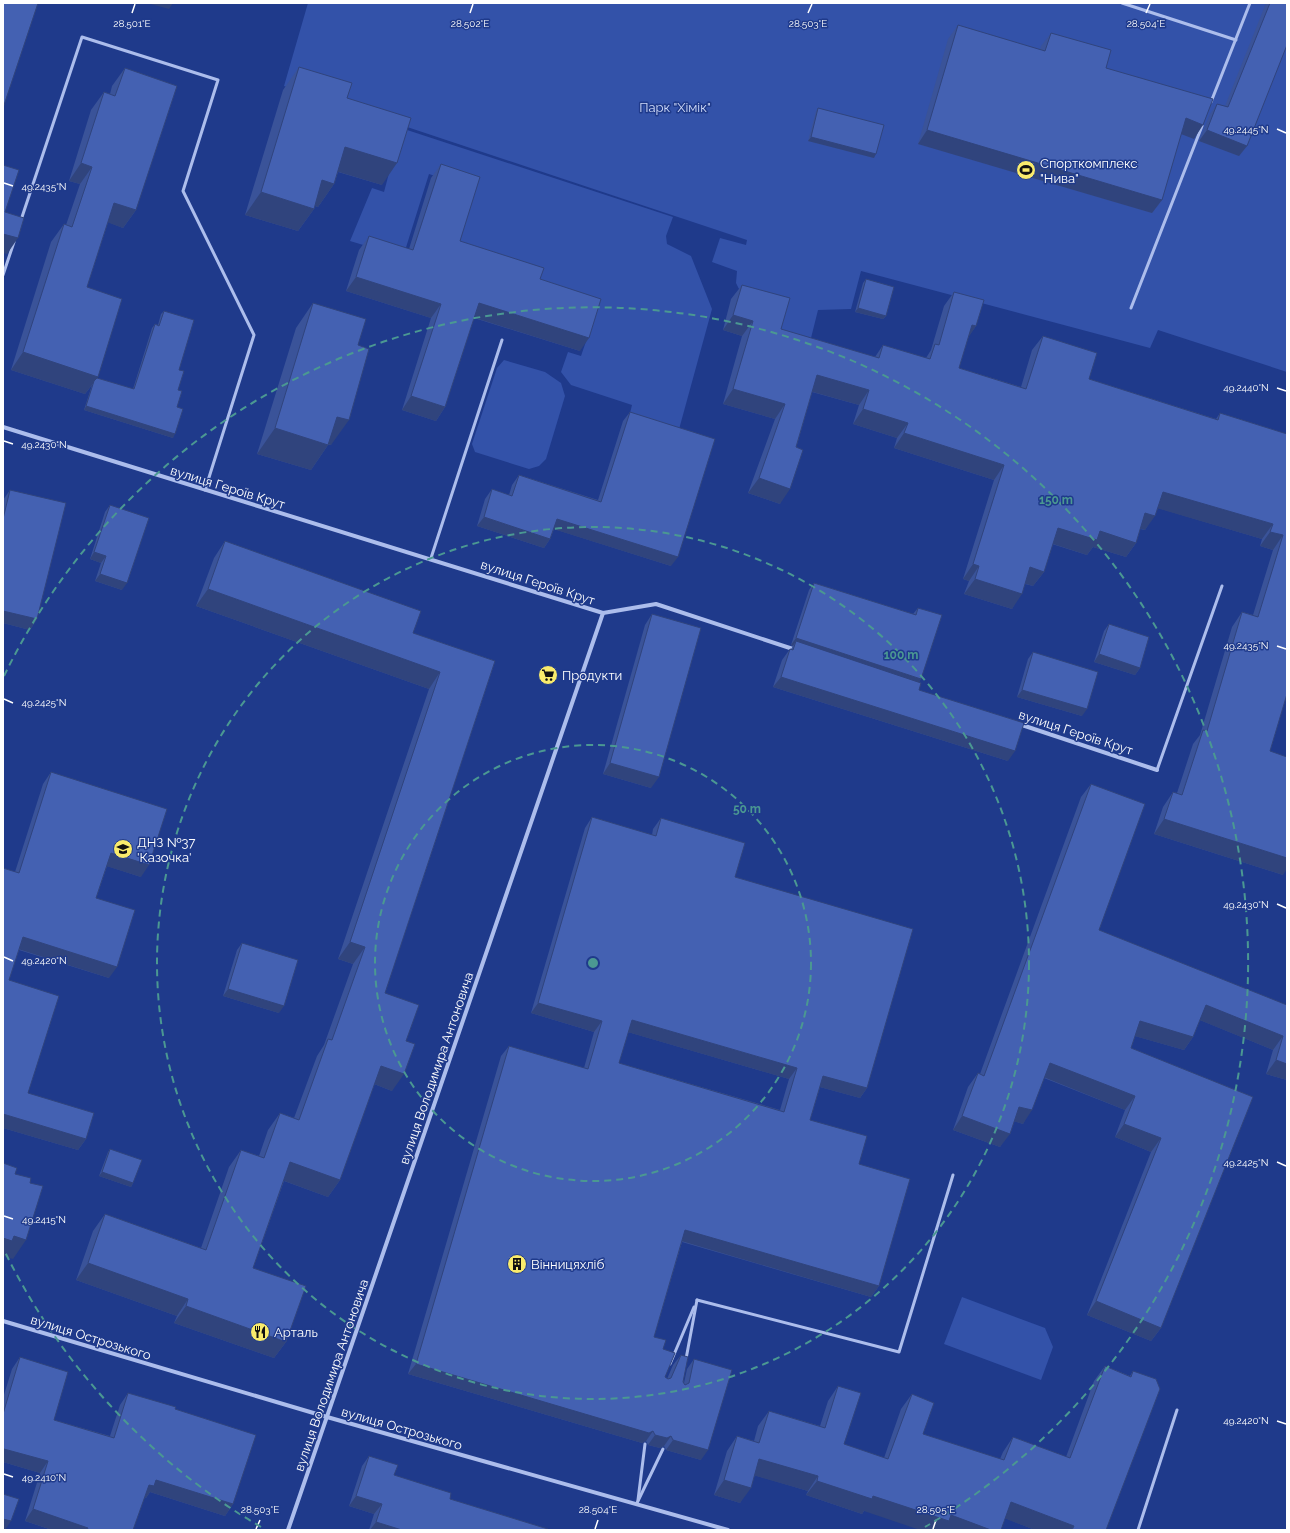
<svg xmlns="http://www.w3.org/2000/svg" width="1290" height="1533" font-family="Raleway,sans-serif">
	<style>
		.green { fill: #3352a9 }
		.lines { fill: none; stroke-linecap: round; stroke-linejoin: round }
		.service { stroke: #acbdec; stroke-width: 3 }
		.minor { stroke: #acbdec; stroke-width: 4 }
		.wall { fill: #3a5399; fill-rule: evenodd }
		.shaded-wall { fill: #30447d }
		.building { fill: #4461b2; stroke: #30447d; fill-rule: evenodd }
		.ticks { fill: none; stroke: #fff; stroke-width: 1.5 }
		.ring { fill: none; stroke: #4b9892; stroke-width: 2; stroke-dasharray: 7 5 }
		.labels { text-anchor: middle; stroke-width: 3; stroke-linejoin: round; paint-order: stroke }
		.park-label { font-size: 13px; fill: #d1dcf9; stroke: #1f3a8b }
		.poi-label { font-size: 13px; fill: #fff; stroke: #1f3a8b; text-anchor: start }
		.street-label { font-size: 13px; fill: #fff; stroke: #1f3a8b }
		.ticks-label { font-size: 10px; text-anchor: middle; fill: #fff; stroke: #1f3a8b; stroke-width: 3; stroke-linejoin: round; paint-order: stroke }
		.centre { fill: #4b9892; stroke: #1f3a8b; stroke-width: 2 }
		.ring-label { font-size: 12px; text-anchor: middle; font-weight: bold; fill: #4b9892; stroke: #1f3a8b; stroke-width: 3; stroke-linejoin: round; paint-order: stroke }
	</style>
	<rect width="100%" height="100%" fill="#1f3a8b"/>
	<!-- green -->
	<g class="green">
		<polygon points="308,3 1287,3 1287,372 1158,330 1150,348 861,271 851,309 818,310 808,350 776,341 742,295 736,283 737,271 712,262 720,238 746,245 747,240 284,86"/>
		<polygon points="401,128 673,217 666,236 667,244 691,256 712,309 678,433 629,417 632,405 571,385 561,372 568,352 581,356 596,312 453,252 470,187 429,174 403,257 350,241 372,188 384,192"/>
		<polygon points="504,360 545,372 561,383 565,396 546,459 539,466 529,469 475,452 472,444 497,368"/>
		<polygon points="962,1297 1045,1328 1053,1347 1041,1380 944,1344"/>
	</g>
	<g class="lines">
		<!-- service -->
		<g class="service">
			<polyline points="1122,3 1236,40"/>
			<polyline points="1211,102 1250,3"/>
			<polyline points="21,220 82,37 218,80 183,191 254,335 205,490"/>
			<polyline points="3,275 14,242"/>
			<polyline points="1131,308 1202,126"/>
			<polyline points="431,558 502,340"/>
			<polyline points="1157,770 1222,586"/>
			<polyline points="697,1300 899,1352 953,1175"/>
			<polyline points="686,1359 697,1300"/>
			<polyline points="670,1364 694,1307"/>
			<polyline points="638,1500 645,1444"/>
			<polyline points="637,1503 663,1449"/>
			<polyline points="1138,1530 1177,1410"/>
		</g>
		<!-- minor -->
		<g class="minor">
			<polyline points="3,427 603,613 656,604 796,650"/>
			<polyline points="1019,724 1157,770"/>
			<polyline points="3,1321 327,1417 728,1530"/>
			<polyline points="288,1530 603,613"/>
		</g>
	</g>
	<!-- wall -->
	<g class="wall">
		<polygon points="1266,3 1287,3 1247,146 1239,156 1199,141 1210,114 1217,104 1225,106"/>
		<polygon points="958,25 1040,50 1041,46 1051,33 1106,68 1194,139 1181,134 1162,200 1152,213 918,144 948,39"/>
		<polygon points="299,67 347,98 382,185 338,172 334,184 318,207 315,206 314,209 298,231 245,215 283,90"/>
		<polygon points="125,68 136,210 123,228 108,222 87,287 97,378 133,389 152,328 155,324 158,325 161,314 164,311 179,370 177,407 173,438 84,410 92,385 85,394 11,370 51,242 64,224 66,225 80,184 69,181 91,110 104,92 110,94 112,86"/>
		<polygon points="818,108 874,158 808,141 816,111"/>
		<polygon points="441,164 460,241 540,279 580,351 474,318 445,407 436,421 402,410 431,318 346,291 359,250 369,236 409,249 431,178"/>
		<polygon points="866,279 886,316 883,319 855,312 863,283"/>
		<polygon points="742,285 781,329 875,357 883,345 926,358 931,350 944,306 954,292 976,326 968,337 959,368 1021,387 1032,350 1043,336 1089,379 1216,419 1220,413 1287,434 1287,694 1270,751 1283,875 1154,834 1163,807 1173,792 1177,793 1193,744 1200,735 1232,627 1242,612 1253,615 1273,550 1260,546 1262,539 1158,508 1145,530 1140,529 1136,543 1126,557 1093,547 1087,555 1052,544 1044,572 1033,586 1025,584 1012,609 964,594 969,581 963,579 994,480 894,448 897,438 853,424 859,405 812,392 780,504 748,493 775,419 723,404 742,336 723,330 731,299"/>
		<polygon points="313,303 358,345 331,445 328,445 311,470 257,454 296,328"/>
		<polygon points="630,412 671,566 554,529 550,539 544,548 477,526 485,499 492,489 509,495 512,485 519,475 598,500 623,421"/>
		<polygon points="10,490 37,619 30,630 3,623 3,500"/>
		<polygon points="110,505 122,590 95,581 101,563 90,559 105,512"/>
		<polygon points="225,541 413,633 495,661 385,993 406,1041 392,1091 374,1084 340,1180 328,1197 284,1181 253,1268 286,1342 274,1358 174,1323 177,1316 76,1280 93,1231 105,1214 201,1248 229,1167 241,1150 259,1156 268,1130 280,1113 294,1118 317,1056 324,1045 353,964 338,959 429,689 196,606 214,558"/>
		<polygon points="814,583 913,614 918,608 921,679 919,682 919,690 1008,761 773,687 782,660 790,649 791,649 793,646 791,645 809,590"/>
		<polygon points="652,614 651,788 603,774 645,625"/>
		<polygon points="1109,624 1140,668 1135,675 1094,662 1104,631"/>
		<polygon points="1033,652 1082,716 1017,697 1028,659"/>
		<polygon points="51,772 141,877 107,866 96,898 109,978 19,950 9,980 28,1093 86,1139 78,1150 3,1128 3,868 15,872 43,784"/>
		<polygon points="1091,784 1099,930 1286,1005 1287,1002 1287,1080 1266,1074 1273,1050 1200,1020 1193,1037 1184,1050 1135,1036 1131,1048 1253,1097 1161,1328 1151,1341 1087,1315 1151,1152 1115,1137 1125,1110 1044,1078 1023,1124 1014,1121 1000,1147 953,1130 968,1087 978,1073 980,1074 1081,797"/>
		<path d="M592 817 652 835 653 829 661 818 735 877 867 1088 860 1098 820 1087 810 1120 859 1164 879 1286 871 1297 682 1242 654 1337 663 1349 665 1377 667 1379 673 1365 681 1355 684 1383 687 1369 694 1359 701 1460 666 1450 664 1446 660 1448 648 1445 646 1441 642 1443 408 1374 501 1056 509 1046 584 1068 594 1032 531 1013 585 828ZM628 1032 789 1079 780 1110 619 1063Z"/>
		<polygon points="242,943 279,1013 223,996 237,950"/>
		<polygon points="110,1149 133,1183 131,1187 99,1176 108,1152"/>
		<polygon points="20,1357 54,1420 110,1436 120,1405 128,1393 175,1409 233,1504 225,1516 150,1492 146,1498 144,1497 133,1530 52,1530 25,1521 40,1473 3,1462 3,1398 12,1369"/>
		<polygon points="1105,1366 1130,1376 1133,1371 1106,1530 1035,1530 1005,1518 864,1511 862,1514 806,1495 808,1491 754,1475 740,1503 714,1495 727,1451 737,1436 754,1441 758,1426 769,1411 820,1426 828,1401 838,1386 844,1444 884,1458 901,1409 912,1394 923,1434 1000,1459 1003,1452 1013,1437 1066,1457 1094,1381"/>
		<polygon points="369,1456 394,1475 450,1499 548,1530 369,1530 374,1514 349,1506 362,1466"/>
	</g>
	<!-- shaded-wall -->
	<g class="shaded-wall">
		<polygon points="147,3 173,3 169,9"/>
		<polygon points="1186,118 1203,125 1194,139 1176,132"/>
		<polygon points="927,130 1162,200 1152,213 918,144"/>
		<polygon points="1207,130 1247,146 1239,156 1199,141"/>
		<polygon points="811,137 876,154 874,158 808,141"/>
		<polygon points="345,147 397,163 382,185 329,169"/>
		<polygon points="81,163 92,167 80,184 69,181"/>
		<polygon points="322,180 334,184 318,207 307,203"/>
		<polygon points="261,192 314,209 298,231 245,215"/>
		<polygon points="114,203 136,210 123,228 101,220"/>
		<polygon points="3,234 18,238 7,254 3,253"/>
		<polygon points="356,277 441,304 431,318 346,291"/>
		<polygon points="479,303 589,338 580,351 469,316"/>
		<polygon points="858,308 886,316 883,319 855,312"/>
		<polygon points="733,315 753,321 742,336 723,330"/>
		<polygon points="972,325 976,326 966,341"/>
		<polygon points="23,352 98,377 85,394 11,370"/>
		<polygon points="817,375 869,390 859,405 806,390"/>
		<polygon points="733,389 785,404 775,419 723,404"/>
		<polygon points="411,396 445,407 436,421 402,410"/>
		<polygon points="86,406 175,434 173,438 84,410"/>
		<polygon points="863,409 908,423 897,438 853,424"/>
		<polygon points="337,417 349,420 331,445 319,442"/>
		<polygon points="275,428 328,445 311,470 257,454"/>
		<polygon points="904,433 1004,465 994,480 894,448"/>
		<polygon points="759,478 790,489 780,504 748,493"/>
		<polygon points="1163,492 1273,524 1262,539 1153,507"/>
		<polygon points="1145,513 1155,516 1145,530 1135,527"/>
		<polygon points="484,517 550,539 544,548 477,526"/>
		<polygon points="557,519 678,557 671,566 550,528"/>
		<polygon points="1058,528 1100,531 1136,543 1126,557 1093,547 1087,555 1047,542"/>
		<polygon points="1270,532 1283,535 1273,550 1260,546"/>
		<polygon points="94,552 106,556 101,563 90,559"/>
		<polygon points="973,564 979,566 969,581 963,579"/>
		<polygon points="1030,567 1044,572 1033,586 1020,582"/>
		<polygon points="100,574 127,583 122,590 95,581"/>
		<polygon points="975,579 1022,594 1012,609 964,594"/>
		<polygon points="208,589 440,672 429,689 196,606"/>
		<polygon points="3,611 37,619 30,630 3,623"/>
		<polygon points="796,638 921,679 916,687 796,641 793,646 791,645"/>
		<polygon points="1099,654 1140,668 1135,675 1094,662"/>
		<polygon points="781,677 1015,751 1008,761 773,687"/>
		<polygon points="1022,690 1087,709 1082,716 1017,697"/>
		<polygon points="610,763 659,777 651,788 603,774"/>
		<polygon points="1164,819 1287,858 1287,869 1283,875 1154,834"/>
		<polygon points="111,853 149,865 141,877 103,865"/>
		<polygon points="23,937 117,967 109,978 15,948"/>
		<polygon points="350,942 365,947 353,964 338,959"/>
		<polygon points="228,989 284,1006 279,1013 223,996"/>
		<polygon points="538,1003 602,1021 594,1032 531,1013"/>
		<polygon points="1206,1005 1283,1036 1273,1050 1197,1019"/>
		<polygon points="632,1020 797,1068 789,1079 624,1031"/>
		<polygon points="1140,1021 1193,1037 1184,1050 1131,1035"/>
		<polygon points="1276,1060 1287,1064 1287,1080 1266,1074"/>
		<polygon points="1050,1063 1135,1096 1125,1110 1041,1076"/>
		<polygon points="381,1066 404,1074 392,1091 369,1082"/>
		<polygon points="823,1076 867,1088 860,1098 816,1086"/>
		<polygon points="1019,1107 1032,1110 1023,1124 1010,1120"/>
		<polygon points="3,1114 86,1139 78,1150 3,1128"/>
		<polygon points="962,1116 1010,1134 1000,1147 953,1130"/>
		<polygon points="1124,1124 1161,1138 1151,1152 1115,1137"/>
		<polygon points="290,1162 340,1180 328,1197 279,1179"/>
		<polygon points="102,1172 133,1183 131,1187 99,1176"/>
		<polygon points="685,1230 879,1286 871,1297 678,1240"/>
		<polygon points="14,1236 26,1240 13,1259 3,1256 3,1238"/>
		<polygon points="88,1263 188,1299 177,1316 76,1280"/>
		<polygon points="1096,1301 1161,1328 1151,1341 1087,1315"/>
		<polygon points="186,1306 286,1342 274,1358 174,1323"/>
		<polygon points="416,1364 653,1431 646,1441 642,1443 408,1374"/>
		<polygon points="655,1435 671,1436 664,1446 660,1448 648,1445"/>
		<polygon points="673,1440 708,1450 701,1460 666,1450"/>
		<polygon points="4,1449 48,1461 40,1473 3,1462 3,1450"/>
		<polygon points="759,1459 818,1476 808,1491 749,1474"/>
		<polygon points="156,1480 233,1504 225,1516 150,1492 146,1498 141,1496 149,1485"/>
		<polygon points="724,1480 751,1488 740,1503 714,1495"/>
		<polygon points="817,1481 873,1496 951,1515 991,1530 920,1530 864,1511 862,1514 806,1495"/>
		<polygon points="356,1496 382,1504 374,1514 349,1506"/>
		<polygon points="1011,1502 1074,1526 1071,1530 1035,1530 1001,1517"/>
		<polygon points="33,1509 88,1528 86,1530 52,1530 25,1521"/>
		<polygon points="3,1519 11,1521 5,1530 3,1530"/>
		<polygon points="376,1522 402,1530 370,1530"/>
	</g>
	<!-- building -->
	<g class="building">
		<polygon points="3,3 38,3 3,108"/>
		<polygon points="1270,3 1287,3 1287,45 1247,146 1207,130 1217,104 1228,107"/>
		<polygon points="958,25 1045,51 1051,33 1111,50 1106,68 1213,99 1203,125 1186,118 1162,200 927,130"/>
		<polygon points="299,67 352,83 347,98 411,118 397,163 345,147 334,184 322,180 314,209 261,192"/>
		<polygon points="125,68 177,86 136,210 114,203 87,287 122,299 98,377 23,352 64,224 72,227 92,167 81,163 104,92 115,96"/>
		<polygon points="818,108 884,125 876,154 811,137"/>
		<polygon points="441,164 480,177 460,241 544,268 540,279 601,299 589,338 479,303 445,407 411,396 441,304 356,277 369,236 413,250"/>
		<polygon points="3,165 19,170 5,212 24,218 18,238 3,234"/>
		<polygon points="866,279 894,287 886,316 858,308"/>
		<polygon points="742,285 790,298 781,329 879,358 883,345 930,359 935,344 939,345 954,292 984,300 976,326 972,325 959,368 1026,389 1043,336 1097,353 1089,379 1218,420 1220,413 1287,434 1287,694 1270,751 1287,757 1287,858 1164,819 1173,792 1182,795 1203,730 1207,731 1242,612 1258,617 1283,535 1270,532 1273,524 1163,492 1155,516 1145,513 1136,543 1100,531 1097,540 1058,528 1044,572 1030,567 1022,594 975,579 979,566 973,564 1004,465 904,433 908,423 863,409 869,390 817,375 796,447 803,450 790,489 759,478 785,404 733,389 753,321 733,315"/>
		<polygon points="313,303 366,319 358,345 369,349 349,420 337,417 328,445 275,428"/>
		<polygon points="164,311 194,320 179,370 184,371 178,390 182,391 177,407 183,409 175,434 86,406 94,381 97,378 134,389 155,324 159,326"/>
		<polygon points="630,412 715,439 678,557 557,519 550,539 484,517 492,489 512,496 519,475 601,502"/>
		<polygon points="10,490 66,503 37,619 3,611 3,519"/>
		<polygon points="110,505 149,518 127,583 100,574 106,556 94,552"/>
		<polygon points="225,541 421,611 413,633 495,661 385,993 419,1005 406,1041 415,1044 404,1074 381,1066 340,1180 290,1162 253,1268 306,1286 286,1342 186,1306 188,1299 88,1263 105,1214 206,1250 241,1150 264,1158 280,1113 299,1120 328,1039 332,1040 365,947 350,942 440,672 208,589"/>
		<polygon points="814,583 916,615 918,608 942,615 921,679 796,638"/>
		<polygon points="652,614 701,628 659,777 610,763"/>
		<polygon points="1109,624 1149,637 1140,668 1099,654"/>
		<polygon points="796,641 921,683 919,690 1024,723 1015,751 781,677 790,649 793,650"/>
		<polygon points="1033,652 1098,672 1087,709 1022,690"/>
		<polygon points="51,772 167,809 149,865 111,853 96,898 135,910 117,967 23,937 9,980 59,996 28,1093 94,1113 86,1139 3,1114 3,868 19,873"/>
		<polygon points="1091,784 1145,804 1099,930 1287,1005 1287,1064 1276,1060 1283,1036 1206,1005 1193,1037 1140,1021 1131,1048 1253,1097 1161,1328 1096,1301 1161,1138 1124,1124 1135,1096 1050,1063 1032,1110 1019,1107 1010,1134 962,1116 978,1073 984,1076"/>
		<path d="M592 817 656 836 661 818 745 843 735 877 913 929 867 1088 823 1076 810 1120 867 1136 859 1164 910 1179 879 1286 685 1230 654 1337 666 1340 663 1349 675 1353 665 1377 668 1379 671 1378 681 1355 688 1357 683 1382 685 1385 689 1383 694 1359 732 1370 708 1450 673 1440 671 1436 667 1438 655 1435 653 1431 649 1433 416 1364 509 1046 588 1069 602 1021 538 1003ZM632 1020 797 1068 784 1112 619 1063Z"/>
		<polygon points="242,943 298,960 284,1006 228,989"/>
		<polygon points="110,1149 142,1160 133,1183 102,1172"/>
		<polygon points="3,1163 17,1168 15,1174 31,1178 30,1183 43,1186 26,1240 14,1236 12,1241 3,1238"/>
		<polygon points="20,1357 68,1372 54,1420 114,1438 128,1393 176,1407 175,1409 256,1435 233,1504 156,1480 154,1486 149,1485 133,1530 87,1530 88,1528 33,1509 48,1461 4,1449 3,1451 3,1414"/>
		<polygon points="1105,1366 1131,1377 1133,1371 1156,1379 1160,1389 1106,1530 1072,1530 1074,1526 1011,1502 1001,1530 991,1530 951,1515 949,1521 873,1496 872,1499 817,1481 818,1476 759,1459 751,1488 724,1480 737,1436 759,1443 769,1411 825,1428 838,1386 861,1393 844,1444 888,1459 912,1394 934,1403 923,1434 1004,1460 1013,1437 1070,1458"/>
		<polygon points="369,1456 398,1465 394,1475 451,1493 450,1499 548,1529 548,1530 402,1530 376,1522 382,1504 356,1496"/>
		<polygon points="3,1494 19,1499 11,1521 3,1519"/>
	</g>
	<!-- ticks -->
	<path class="ticks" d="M132 13 135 4M470 13 473 4M808 13 812 4M1146 13 1150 4M1277 129 1286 133M4 183 13 186M1277 388 1286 391M4 441 13 444M1277 646 1286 649M4 699 13 703M1277 904 1286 908M4 957 13 961M1277 1162 1286 1166M4 1216 13 1219M1277 1421 1286 1424M4 1474 13 1477M256 1529 260 1520M595 1529 598 1520M933 1529 936 1520"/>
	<!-- distance rings -->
	<g class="ring">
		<circle cx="593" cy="963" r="218"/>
		<circle cx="593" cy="963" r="436"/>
		<path d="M261 1527A655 655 0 0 1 4 1250M4 676A655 655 0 1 1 925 1527"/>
	</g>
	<!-- icons -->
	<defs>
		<symbol id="stadium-disc" viewBox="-11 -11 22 22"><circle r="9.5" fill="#f9eb6c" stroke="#1f3a8b"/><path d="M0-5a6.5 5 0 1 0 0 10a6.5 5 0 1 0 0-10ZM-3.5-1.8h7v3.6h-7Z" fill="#111"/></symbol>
		<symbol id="supermarket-disc" viewBox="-11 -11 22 22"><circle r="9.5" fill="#f9eb6c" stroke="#1f3a8b"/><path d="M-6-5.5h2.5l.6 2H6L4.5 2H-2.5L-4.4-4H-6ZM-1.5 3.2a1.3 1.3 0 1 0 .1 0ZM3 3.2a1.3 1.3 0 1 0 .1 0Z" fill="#111"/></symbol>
		<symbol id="school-disc" viewBox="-11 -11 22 22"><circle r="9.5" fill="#f9eb6c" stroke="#1f3a8b"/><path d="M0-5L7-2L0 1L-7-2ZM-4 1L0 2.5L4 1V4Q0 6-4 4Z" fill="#111"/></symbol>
		<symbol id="building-disc" viewBox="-11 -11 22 22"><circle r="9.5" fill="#f9eb6c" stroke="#1f3a8b"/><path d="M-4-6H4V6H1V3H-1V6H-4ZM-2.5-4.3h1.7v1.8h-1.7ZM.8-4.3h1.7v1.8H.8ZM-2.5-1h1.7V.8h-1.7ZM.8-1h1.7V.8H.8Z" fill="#111"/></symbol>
		<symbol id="restaurant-disc" viewBox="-11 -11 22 22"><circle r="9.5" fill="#f9eb6c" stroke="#1f3a8b"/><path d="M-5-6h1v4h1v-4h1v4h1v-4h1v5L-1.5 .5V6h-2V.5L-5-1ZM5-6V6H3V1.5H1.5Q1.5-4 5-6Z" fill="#111"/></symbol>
	</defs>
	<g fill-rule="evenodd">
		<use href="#stadium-disc" x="1015" y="159" width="22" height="22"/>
		<use href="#supermarket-disc" x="537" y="664" width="22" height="22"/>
		<use href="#school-disc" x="112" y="838" width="22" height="22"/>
		<use href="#building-disc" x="506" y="1253" width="22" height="22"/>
		<use href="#restaurant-disc" x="249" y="1321" width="22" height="22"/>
	</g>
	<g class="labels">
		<!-- park labels -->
		<g class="park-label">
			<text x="675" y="112">Парк "Хімік"</text>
		</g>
		<!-- poi labels -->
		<g class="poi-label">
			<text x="1040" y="168">Спорткомплекс<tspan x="1040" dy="15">"Нива"</tspan></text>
			<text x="562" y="680">Продукти</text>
			<text x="137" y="847">ДНЗ №37<tspan x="137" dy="15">'Казочка'</tspan></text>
			<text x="531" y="1269">Вінницяхліб</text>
			<text x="274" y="1337">Арталь</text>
		</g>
		<!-- street labels -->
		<g class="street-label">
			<text transform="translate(228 487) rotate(17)" y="5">вулиця Героїв Крут</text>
			<text transform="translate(538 582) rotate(18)" y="5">вулиця Героїв Крут</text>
			<text transform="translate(1076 732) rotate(18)" y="5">вулиця Героїв Крут</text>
			<text transform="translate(436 1068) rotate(-71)" y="5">вулиця Володимира Антоновича</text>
			<text transform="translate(91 1337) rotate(17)" y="5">вулиця Острозького</text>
			<text transform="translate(331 1375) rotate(-71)" y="5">вулиця Володимира Антоновича</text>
			<text transform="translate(402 1428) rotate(16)" y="5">вулиця Острозького</text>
		</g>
	</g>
	<g class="ticks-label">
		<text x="132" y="27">28.501°E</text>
		<text x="470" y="27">28.502°E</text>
		<text x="808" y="27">28.503°E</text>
		<text x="1146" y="27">28.504°E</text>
		<text x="1246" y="133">49.2445°N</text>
		<text x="44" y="190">49.2435°N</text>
		<text x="1246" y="391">49.2440°N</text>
		<text x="44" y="448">49.2430°N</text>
		<text x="1246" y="649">49.2435°N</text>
		<text x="44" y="706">49.2425°N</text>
		<text x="1246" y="908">49.2430°N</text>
		<text x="44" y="964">49.2420°N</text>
		<text x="1246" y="1166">49.2425°N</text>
		<text x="44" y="1223">49.2415°N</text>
		<text x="1246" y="1424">49.2420°N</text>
		<text x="44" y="1481">49.2410°N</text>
		<text x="260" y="1513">28.503°E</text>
		<text x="598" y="1513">28.504°E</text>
		<text x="936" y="1513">28.505°E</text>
	</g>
	<circle cx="593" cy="963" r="6" class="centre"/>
	<g class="ring-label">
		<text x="1056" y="504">150 m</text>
		<text x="901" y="659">100 m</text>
		<text x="747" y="813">50 m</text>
	</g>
	<!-- border -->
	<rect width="1290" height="1533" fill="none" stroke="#ffffff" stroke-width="8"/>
</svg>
